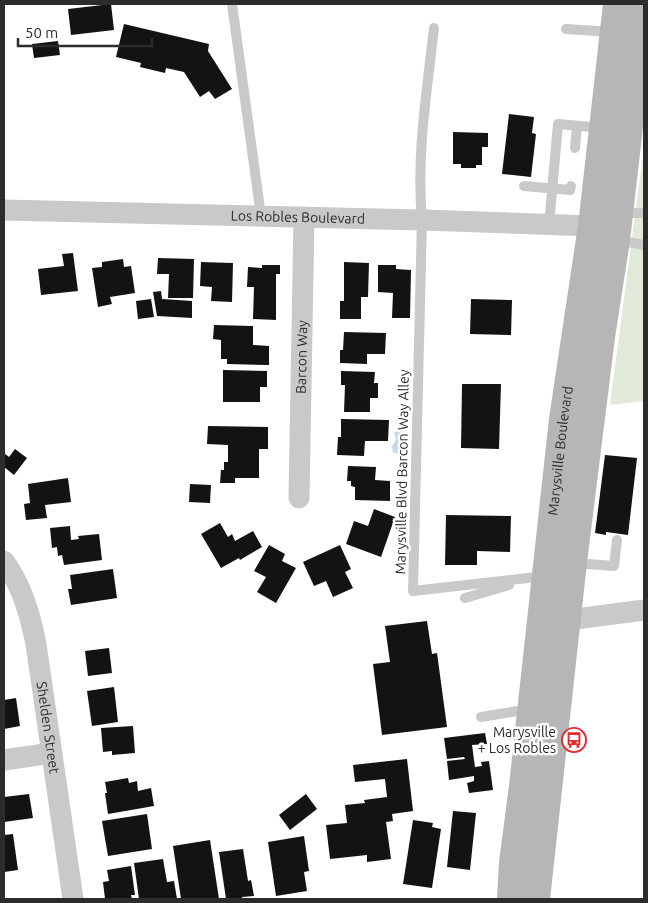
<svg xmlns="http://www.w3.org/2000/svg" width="648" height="903" font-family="Ubuntu,sans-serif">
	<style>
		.green { fill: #e1ead8 }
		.water { fill: #c4d9eb }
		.building { fill: #131313 }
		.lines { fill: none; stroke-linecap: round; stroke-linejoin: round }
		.lane { stroke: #c9c9c9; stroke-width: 10 }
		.street { stroke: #c9c9c9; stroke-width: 21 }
		.secondary { stroke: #b6b6b6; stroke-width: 28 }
		.labels { text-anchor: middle; stroke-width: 5; stroke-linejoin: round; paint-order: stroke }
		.street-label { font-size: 14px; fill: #2c2c2c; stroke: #fff }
		.poi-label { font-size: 14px; fill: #2c2c2c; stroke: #fff; text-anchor: end }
	</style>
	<rect width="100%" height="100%" fill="#fff"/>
	<!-- green -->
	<polygon class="green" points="644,147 644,401 610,405"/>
	<!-- water -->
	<polygon class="water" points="398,429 403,430 405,436 403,441 405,447 402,452 398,454 393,452 392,446 396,440 394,433"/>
	<!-- building -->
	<g class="building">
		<polygon points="111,4 114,30 71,35 68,9"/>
		<polygon points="124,24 209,44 208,51 232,89 215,99 209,91 200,97 184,72 166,68 165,73 140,67 141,63 116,57"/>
		<polygon points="58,41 60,55 34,58 32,44"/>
		<polygon points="509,114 534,117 532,133 536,134 531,177 502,174"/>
		<polygon points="453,132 488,133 488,147 482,147 482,165 476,165 476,168 461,168 461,164 453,164"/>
		<polygon points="73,253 78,291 41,295 38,269 64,266 62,254"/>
		<polygon points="158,258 194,259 193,298 168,298 169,274 157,274"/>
		<polygon points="123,259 124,267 131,266 135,293 110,297 112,304 98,307 92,268 102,267 102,262"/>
		<polygon points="201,262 233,263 232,302 211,301 212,287 200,286"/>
		<polygon points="344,262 369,263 368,297 361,297 361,319 340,319 340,301 344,301"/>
		<polygon points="262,265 280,265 280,274 276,274 276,320 253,319 254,287 247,287 248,267 262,268"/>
		<polygon points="378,265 396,265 396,269 411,270 410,318 392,318 393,293 378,292"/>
		<polygon points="161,291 162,299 192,301 192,318 157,316 153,292"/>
		<polygon points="151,299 154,317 138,319 136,301"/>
		<polygon points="471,299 512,300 511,335 470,334"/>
		<polygon points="214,325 253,326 253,345 269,346 269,365 227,364 227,359 221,359 221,340 213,339"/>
		<polygon points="344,332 386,333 385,354 367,354 367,364 340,363 340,350 343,350"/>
		<polygon points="223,370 267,371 267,387 260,387 260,402 223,402"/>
		<polygon points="341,371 375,372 374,383 378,383 378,398 370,398 370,412 344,412 345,385 341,385"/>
		<polygon points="462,384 501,384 499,449 461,448"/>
		<polygon points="341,419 389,420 388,441 365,441 364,456 337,455 338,437 341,437"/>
		<polygon points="208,426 268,427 268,449 259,449 259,478 235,478 235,483 220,483 221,470 224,470 224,462 228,462 228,445 207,444"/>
		<polygon points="15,449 27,458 14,475 4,467 4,453 9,457"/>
		<polygon points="605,455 637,458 628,535 606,532 606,535 595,533"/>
		<polygon points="348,466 376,467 375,480 390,481 390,501 355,500 355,487 351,486 351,481 347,481"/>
		<polygon points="68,478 71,502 45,505 47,518 26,520 24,504 30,503 28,484"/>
		<polygon points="190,484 211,485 210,503 189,502"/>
		<polygon points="374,509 395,517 381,557 346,544 354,521 368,526"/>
		<polygon points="446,515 511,516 510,552 477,551 477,565 445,565"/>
		<polygon points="220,523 228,537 232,534 235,541 253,531 262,547 240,560 239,558 221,568 201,534"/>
		<polygon points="70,526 71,540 79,539 78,536 99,534 102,560 64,565 62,555 58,556 57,547 52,548 50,528"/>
		<polygon points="269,545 285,554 282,561 296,568 276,603 257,592 266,577 254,571"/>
		<polygon points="340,545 351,569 345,572 353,588 333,597 326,581 314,586 303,562"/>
		<polygon points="113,569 117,598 71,605 68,589 72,589 70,575"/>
		<polygon points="427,621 432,654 437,653 447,727 382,735 373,664 390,662 385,626"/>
		<polygon points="109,648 112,673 88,676 85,651"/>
		<polygon points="114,687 118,722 92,726 87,691"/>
		<polygon points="16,698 20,726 4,729 4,700"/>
		<polygon points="133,726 135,753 112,755 112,751 103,752 101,728"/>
		<polygon points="485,733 487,744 472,745 475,767 482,766 481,762 489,761 493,790 469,793 467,783 474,781 474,776 449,780 447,761 465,759 464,757 447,759 444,738"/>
		<polygon points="407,759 413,811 392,814 393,821 386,822 391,859 367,862 367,855 330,859 326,825 347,823 345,805 365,803 364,800 387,797 385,779 355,782 353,765"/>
		<polygon points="128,778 129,783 137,781 138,791 151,788 154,806 108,814 105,793 107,793 105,782"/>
		<polygon points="29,794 33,818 4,822 4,797"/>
		<polygon points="306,794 317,809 290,830 279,815"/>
		<polygon points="453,811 476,813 470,870 447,867"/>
		<polygon points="147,814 152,849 108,856 102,821"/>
		<polygon points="413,820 433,823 432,827 441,829 432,888 403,884"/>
		<polygon points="13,834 18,870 4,872 4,835"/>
		<polygon points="304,836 309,871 304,872 307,891 276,896 268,842"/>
		<polygon points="210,840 219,899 181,899 173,846"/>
		<polygon points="243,849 248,881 251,880 254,896 242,897 242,899 226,899 219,852"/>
		<polygon points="163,859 167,882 174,881 177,899 139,899 134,863"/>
		<polygon points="131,866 135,895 131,895 132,899 105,899 103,882 109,881 107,870"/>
	</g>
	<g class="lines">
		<!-- lane -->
		<g class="lane">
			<polyline points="232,4 261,216"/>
			<path d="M434 28C427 91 416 156 422 220L413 591 545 576"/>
			<polyline points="566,29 613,32"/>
			<polyline points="575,148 577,126"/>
			<polyline points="524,186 570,190 571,186"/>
			<polyline points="620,213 644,213"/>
			<polyline points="549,225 558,124 603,128"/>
			<polyline points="617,240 644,245"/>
			<polyline points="574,563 614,566 617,540"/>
			<polyline points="465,598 509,585"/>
			<polyline points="481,717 530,709"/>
		</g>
		<!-- street -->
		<g class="street">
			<path id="s1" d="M4 210 422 220 592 226"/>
			<path id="s2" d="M299 498 304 217"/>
			<path id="s3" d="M4 561C22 586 30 614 36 644L73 899"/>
			<polyline points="553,622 644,610"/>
			<polyline points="4,760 52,753"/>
		</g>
		<!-- secondary -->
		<g class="secondary">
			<path id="s4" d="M511 899 513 863 523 786 563 419 592 226 617 4"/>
			<polyline points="536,899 573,562 601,337 616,240 643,4"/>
		</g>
	</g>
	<!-- icons -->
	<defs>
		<symbol id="bus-ring" viewBox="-11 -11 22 22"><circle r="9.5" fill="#fff" stroke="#e8292c" stroke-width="1.5"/><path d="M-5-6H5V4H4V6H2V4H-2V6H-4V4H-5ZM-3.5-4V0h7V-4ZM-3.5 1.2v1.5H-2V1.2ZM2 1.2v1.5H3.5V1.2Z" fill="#e8292c"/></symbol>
	</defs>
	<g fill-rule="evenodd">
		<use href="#bus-ring" x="560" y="726" width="28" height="28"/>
	</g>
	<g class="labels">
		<!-- street labels -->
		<g class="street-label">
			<text dy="5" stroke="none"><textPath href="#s1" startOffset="294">Los Robles Boulevard</textPath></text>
			<text dy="5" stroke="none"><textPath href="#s2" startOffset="141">Barcon Way</textPath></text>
			<text dy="5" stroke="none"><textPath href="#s4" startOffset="451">Marysville Boulevard</textPath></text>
			<text transform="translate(402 472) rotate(-89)" y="5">Marysville Blvd Barcon Way Alley</text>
			<text dy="5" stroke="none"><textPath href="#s3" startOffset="174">Shelden Street</textPath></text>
		</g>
		<!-- poi labels -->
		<g class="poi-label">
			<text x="556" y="737">Marysville<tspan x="556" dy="16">+ Los Robles</tspan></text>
		</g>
	</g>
	<!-- border -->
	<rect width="648" height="903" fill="none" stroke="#2c2c2c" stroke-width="10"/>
	<!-- scale -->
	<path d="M18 38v8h134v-8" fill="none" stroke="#2c2c2c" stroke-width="2.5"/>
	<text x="25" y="38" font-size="15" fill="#2c2c2c" stroke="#ffffff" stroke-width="4" paint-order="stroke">50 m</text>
</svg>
